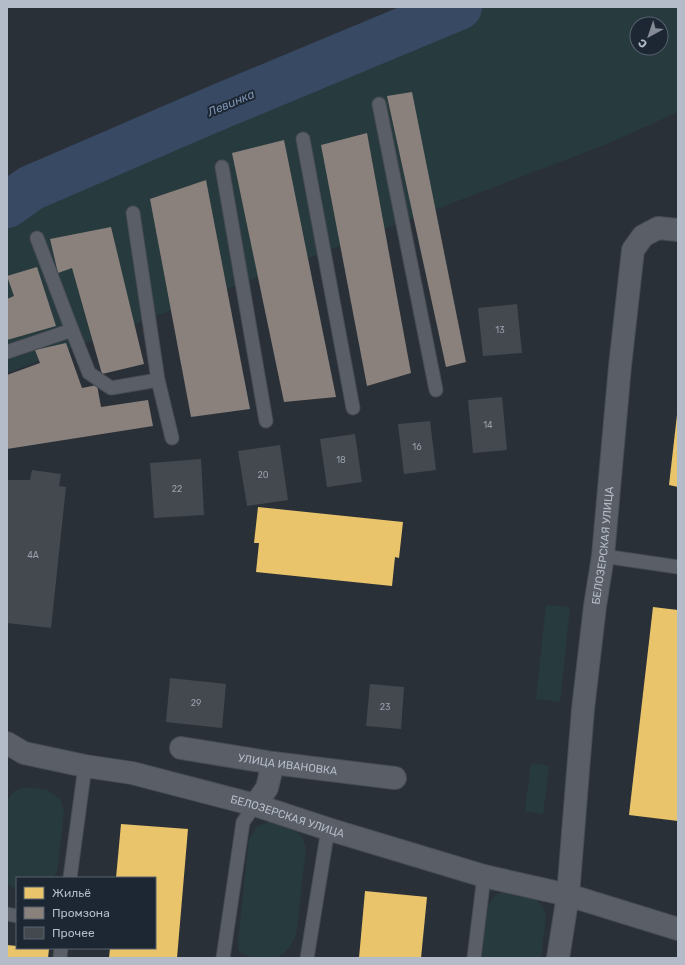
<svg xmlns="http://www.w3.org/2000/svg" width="685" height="965" font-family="Rubik,sans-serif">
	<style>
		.green { fill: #273a3e; fill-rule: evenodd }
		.homes { fill: #e9c46a }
		.industry { fill: #8a817c }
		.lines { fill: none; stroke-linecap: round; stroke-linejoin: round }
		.river { stroke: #384963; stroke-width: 46 }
		.building { fill: #444950 }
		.lane-casing { stroke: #484c53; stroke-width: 15 }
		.street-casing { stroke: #484c53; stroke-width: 24 }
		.lane { stroke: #5a5e66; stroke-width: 13 }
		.street { stroke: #5a5e66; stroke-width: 22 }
		.labels { text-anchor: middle; stroke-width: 4; stroke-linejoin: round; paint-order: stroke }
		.number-label { font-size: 9px; fill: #989fab }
		.street-label { font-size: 11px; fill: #b4bcc9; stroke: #1d2633 }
		.water-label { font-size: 12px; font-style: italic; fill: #7c92b1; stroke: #1d2633 }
	</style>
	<rect width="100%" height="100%" fill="#2a3038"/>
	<!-- green -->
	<g class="green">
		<path d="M463 7H678V112L607 144 7 373V225ZM637 24H661V48H637Z"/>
		<polygon points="546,605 570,607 560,702 536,699"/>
		<polygon points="531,763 549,766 543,814 525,811"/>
		<polygon points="25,787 48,790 61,800 64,813 57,872 53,878 17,878 17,889 16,889 7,884 7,801 14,791"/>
		<path d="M269 822 290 826 302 836 306 849 296 936C292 943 287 952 280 956 273 960 256 958 248 956 245 955 242 953 239 951L238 941 249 839 257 827Z"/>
		<polygon points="508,890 533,897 542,906 546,916 541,958 481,958 488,906 497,894"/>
	</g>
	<!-- homes -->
	<g class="homes">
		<polygon points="677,415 678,415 678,487 669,485"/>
		<polygon points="258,507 403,522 399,558 395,557 392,586 256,572 259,543 254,543"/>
		<polygon points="653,607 678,610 678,821 629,815"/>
		<polygon points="121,824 188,829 177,958 109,958 110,948 155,948 155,878 116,878"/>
		<polygon points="365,891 427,897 421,958 359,958"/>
		<polygon points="7,945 17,946 17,948 49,949 48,958 7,958"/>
	</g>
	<!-- industry -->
	<g class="industry">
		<polygon points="412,92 466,362 446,367 387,96"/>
		<polygon points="367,133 411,373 367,386 321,145"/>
		<polygon points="284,140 336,397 284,402 232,153"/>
		<polygon points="206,180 250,409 191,417 150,199"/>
		<polygon points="111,227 144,364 102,374 72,268 58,273 50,239"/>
		<polygon points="37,267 56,326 7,340 7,299 14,296 7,276"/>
		<polygon points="66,343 82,388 97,385 101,407 148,400 153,426 7,449 7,375 40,363 35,350"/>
	</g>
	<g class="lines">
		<!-- river -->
		<polyline class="river" points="7,205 31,188 214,109 459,7"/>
	</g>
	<!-- building -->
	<g class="building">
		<polygon points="517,304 522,353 483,356 478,308"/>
		<polygon points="502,397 507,450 473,453 468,400"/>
		<polygon points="430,421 436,470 404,474 398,424"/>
		<polygon points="355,434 362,482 327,487 320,439"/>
		<polygon points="280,445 288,500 247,506 238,451"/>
		<polygon points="201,459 204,515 154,518 150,463"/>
		<polygon points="32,470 61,474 59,486 66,487 51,628 7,623 7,481 9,480 30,480"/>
		<polygon points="170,678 226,684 222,728 166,722"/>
		<polygon points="370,684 404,687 401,729 366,726"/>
	</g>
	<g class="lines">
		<defs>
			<g id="lane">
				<polyline points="379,104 436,390"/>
				<polyline points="303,139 353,408"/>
				<polyline points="222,167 266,421"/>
				<polyline points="133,213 158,380 172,438"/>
				<polyline points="37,238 72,330"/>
				<polyline points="7,352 72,330 89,373 111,388 158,380"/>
				<polyline points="603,556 678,567"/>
				<polyline points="70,878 85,766"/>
				<polyline points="7,914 17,916"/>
				<polyline points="60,958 61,948"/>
				<polyline points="223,958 243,822 255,805"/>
				<polyline points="307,958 328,829"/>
				<polyline points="474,958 484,876"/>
			</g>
			<g id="street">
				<path id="s1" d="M7 743 24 753 85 766 132 773 255 805 328 829 484 876 568 895 678 929"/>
				<path id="s2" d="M181 748 273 763 395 778"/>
				<polyline points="255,805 267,788 273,763"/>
				<path id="s3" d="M558 958 568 895 583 709 595 606 603 556 620 366 633 250 643 236 658 228 678 230"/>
			</g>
		</defs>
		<!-- lane casing -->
		<use href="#lane" class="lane-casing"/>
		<!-- street casing -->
		<use href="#street" class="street-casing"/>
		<!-- lane -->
		<use href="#lane" class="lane"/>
		<!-- street -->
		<use href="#street" class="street"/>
	</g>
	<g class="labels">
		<!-- number labels -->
		<g class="number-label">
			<text x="500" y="333">13</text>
			<text x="488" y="428">14</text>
			<text x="417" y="450">16</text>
			<text x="341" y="463">18</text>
			<text x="263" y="478">20</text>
			<text x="177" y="492">22</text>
			<text x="33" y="558">4А</text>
			<text x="196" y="706">29</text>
			<text x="385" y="710">23</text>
		</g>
		<!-- street labels -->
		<g class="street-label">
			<text dy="4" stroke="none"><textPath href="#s3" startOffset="415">БЕЛОЗЕРСКАЯ УЛИЦА</textPath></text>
			<text dy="4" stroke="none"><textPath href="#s2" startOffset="108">УЛИЦА ИВАНОВКА</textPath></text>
			<text dy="4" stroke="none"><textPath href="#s1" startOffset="291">БЕЛОЗЕРСКАЯ УЛИЦА</textPath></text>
		</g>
		<!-- water labels -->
		<g class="water-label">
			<text transform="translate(231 103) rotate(-23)" y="4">Левинка</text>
		</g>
	</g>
	<!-- border -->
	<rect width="685" height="965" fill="none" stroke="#b4bcc9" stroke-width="16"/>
	<!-- legend -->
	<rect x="16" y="877" width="140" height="72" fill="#1d2633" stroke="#59626f"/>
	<rect x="24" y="887" width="20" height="12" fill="#e9c46a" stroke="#59626f"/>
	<text x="52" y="897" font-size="12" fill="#b4bcc9">Жильё</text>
	<rect x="24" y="907" width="20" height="12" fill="#8a817c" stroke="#59626f"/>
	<text x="52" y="917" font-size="12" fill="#b4bcc9">Промзона</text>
	<rect x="24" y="927" width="20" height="12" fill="#444950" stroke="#59626f"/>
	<text x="52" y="937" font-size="12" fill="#b4bcc9">Прочее</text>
	<!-- north arrow -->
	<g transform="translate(649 36) rotate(220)"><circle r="19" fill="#1d2633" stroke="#59626f"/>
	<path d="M0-3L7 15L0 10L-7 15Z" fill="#848b96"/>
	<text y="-6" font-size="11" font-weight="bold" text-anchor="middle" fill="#b4bcc9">С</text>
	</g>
</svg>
